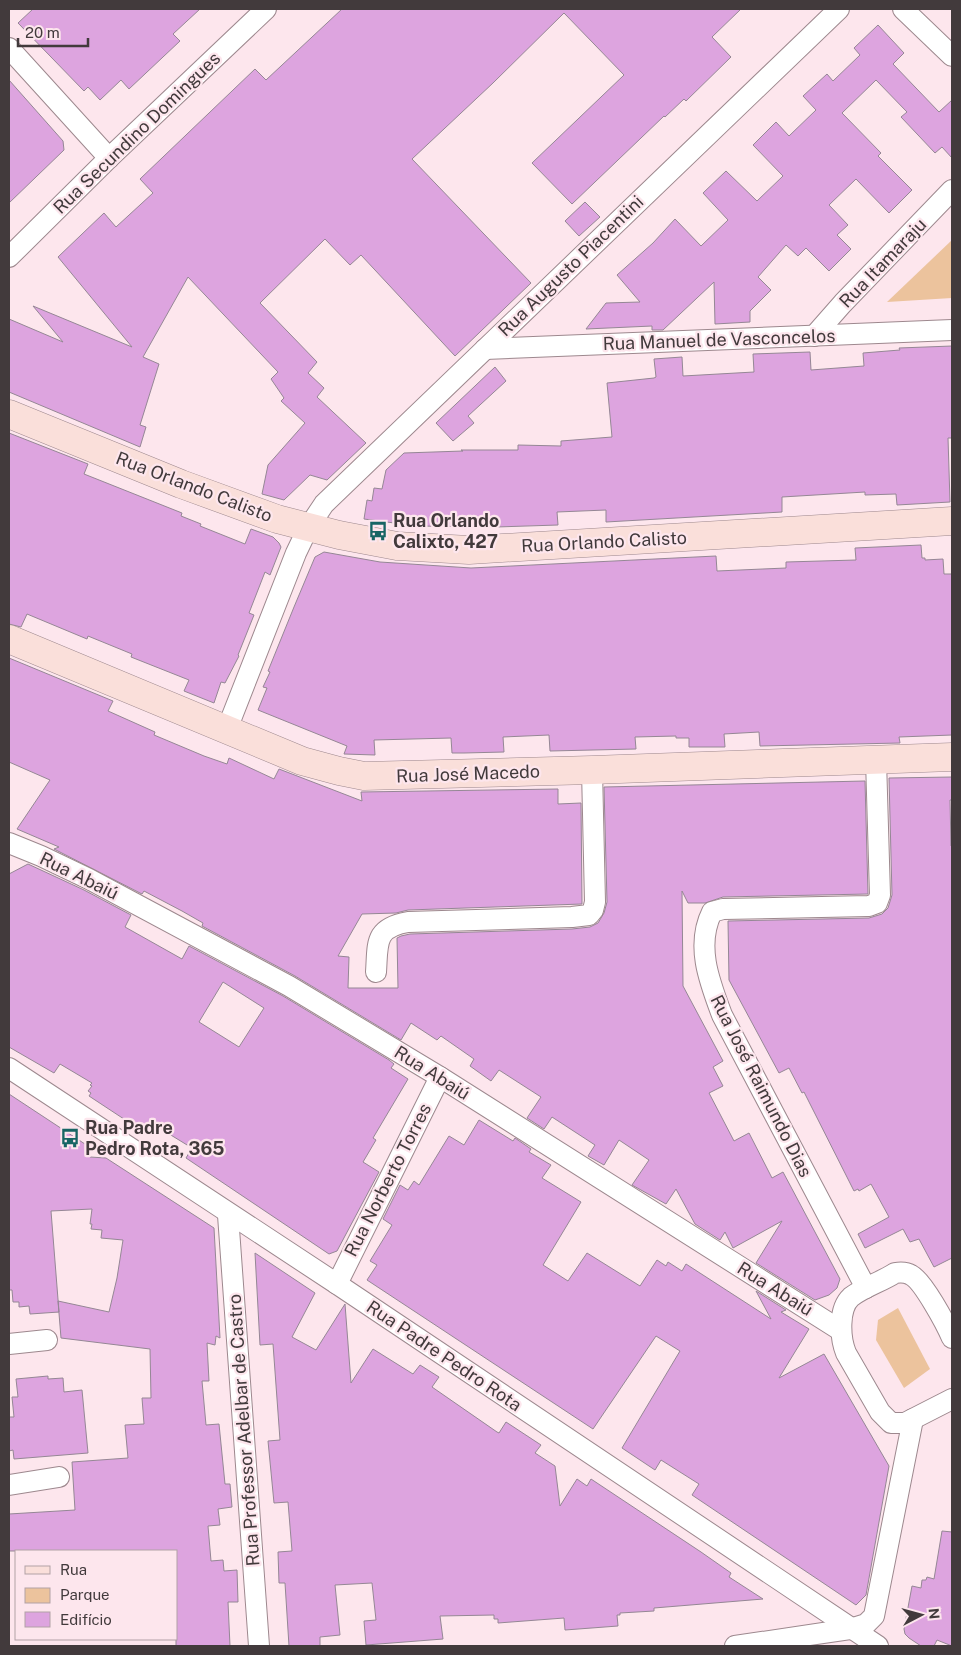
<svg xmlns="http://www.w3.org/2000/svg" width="961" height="1655" font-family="'Public Sans',sans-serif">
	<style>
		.green { fill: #ecc39d }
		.building { fill: #dda4df; stroke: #958795; fill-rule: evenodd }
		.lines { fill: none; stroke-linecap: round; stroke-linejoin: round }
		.street-casing { stroke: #9d888e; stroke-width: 22 }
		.secondary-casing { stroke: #9d888e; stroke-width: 29 }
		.street { stroke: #fff; stroke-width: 20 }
		.secondary { stroke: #fadfda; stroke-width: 28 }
		.labels { text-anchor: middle; stroke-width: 4.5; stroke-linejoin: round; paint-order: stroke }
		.street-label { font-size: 18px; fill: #423a3c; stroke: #fde6ed }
		.poi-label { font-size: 18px; font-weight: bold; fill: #423a3c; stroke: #fde6ed; text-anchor: start }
	</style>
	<rect width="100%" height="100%" fill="#fde6ed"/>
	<!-- green -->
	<g class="green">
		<polygon points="952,240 952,298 887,302"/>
		<polygon points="898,1308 930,1369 904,1388 876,1340 878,1320"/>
	</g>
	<!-- building -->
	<g class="building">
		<polygon points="33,9 200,9 173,34 180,41 129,89 121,80 100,100 88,87 84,91 18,23"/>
		<polygon points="342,9 741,9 712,37 731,57 686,101 684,99 665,117 664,116 572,204 532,163 624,75 564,13 493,83 412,159 531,283 455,356 361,255 350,265 325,239 260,303 317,362 308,373 324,388 317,397 366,443 327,480 310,475 284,500 262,494 268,465 305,423 281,401 284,398 271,379 278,372 188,277 143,357 159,364 140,425 146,427 140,447 9,392 9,319 63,342 33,306 132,347 58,257 104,213 116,227 153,193 140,179 255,69 266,80"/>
		<polygon points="878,25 904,53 893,64 939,112 952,100 952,158 942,147 935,153 901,117 907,112 876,80 842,113 881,153 878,156 912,190 889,213 856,179 829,205 848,225 837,235 851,249 829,271 806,248 798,256 786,245 758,277 771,290 750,311 750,322 715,324 714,282 663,330 652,330 652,326 586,329 606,303 640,302 617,275 653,243 675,219 701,246 728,220 703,193 726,171 757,201 783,176 753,145 776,122 789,136 816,110 803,96 827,74 833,81 860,55 854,48"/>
		<polygon points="9,80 63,141 64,150 9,203"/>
		<polygon points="585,202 600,217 579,236 565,221"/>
		<polygon points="952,346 952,438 948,438 950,502 897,505 896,494 865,495 865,492 782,497 782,512 606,522 606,510 557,512 558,525 496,527 417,526 364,519 367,500 372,501 374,488 382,489 386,470 404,453 463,451 461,450 518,450 518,445 561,446 561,441 612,437 607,383 654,378 656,377 654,359 682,357 683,376 754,372 753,354 810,352 811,370 864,366 863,353 900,350 899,348"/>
		<polygon points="495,367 506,381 468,416 474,423 453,441 436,423"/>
		<polygon points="9,433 88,464 84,474 182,513 181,516 201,524 200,526 245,544 251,529 273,537 279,543 281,547 270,575 265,572 249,613 254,615 238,655 239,656 225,683 221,682 214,703 184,691 189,680 131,657 132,654 88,636 87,639 27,614 21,627 9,624"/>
		<polygon points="921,545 922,558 925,558 925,560 943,559 944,574 952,574 952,735 899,737 900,743 760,746 759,732 724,734 725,747 689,747 689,738 676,738 676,736 635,737 636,749 550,751 549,735 503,737 504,752 464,753 452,753 451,738 374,740 375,755 344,754 347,746 258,710 267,688 263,687 270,672 268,671 294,607 315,557 324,552 380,562 471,568 716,556 717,571 786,568 786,562 856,560 855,548"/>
		<polygon points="9,658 113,701 108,711 155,732 154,735 204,756 227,764 229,758 274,779 279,769 362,801 361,792 558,789 558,804 581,803 582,904 408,910 396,913 362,914 338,956 349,957 348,988 398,988 397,938 401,936 410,934 572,929 590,927 598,923 604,913 607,902 604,787 865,781 868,894 723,897 705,903 688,903 682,891 683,986 723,1061 713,1067 723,1086 709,1093 734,1141 749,1133 772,1178 783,1172 840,1279 837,1288 829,1295 815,1300 756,1263 782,1221 733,1248 725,1232 720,1240 695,1224 676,1189 666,1204 632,1185 649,1160 619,1140 604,1165 588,1156 595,1145 552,1117 544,1129 527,1118 541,1097 499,1070 491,1081 470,1066 474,1059 441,1036 437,1040 411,1023 401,1040 295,976 202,926 203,923 182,911 144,891 142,894 54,849 59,847 17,829 50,780 9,762"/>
		<polygon points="952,777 952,800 950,800 951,846 952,845 952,1258 934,1267 919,1239 910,1242 903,1229 865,1248 858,1234 889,1217 871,1184 859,1191 858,1189 854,1191 804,1092 802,1093 789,1068 779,1073 729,980 728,921 869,918 882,914 888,908 892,895 889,778"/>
		<path d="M28 864 84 890 131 915 125 927 182 959 189 946 283 996 389 1060 394 1064 391 1068 408 1079 373 1138 376 1140 363 1162 379 1172 337 1251 329 1254 186 1158 192 1148 161 1129 159 1132 148 1125 145 1130 134 1123 133 1125 89 1096 91 1093 88 1091 92 1086 90 1085 92 1083 60 1064 54 1073 9 1047V874ZM223 982 264 1008 239 1047 199 1022Z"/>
		<polygon points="9,1094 91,1148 90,1157 106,1158 214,1228 220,1338 216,1336 215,1345 207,1343 209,1381 202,1381 206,1425 219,1424 225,1484 230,1484 232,1507 218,1509 220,1525 208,1526 211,1561 223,1560 224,1571 237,1570 238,1602 228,1602 230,1646 176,1646 176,1551 9,1551 9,1514 75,1510 72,1462 128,1458 125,1425 144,1424 142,1398 151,1398 150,1349 61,1338 58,1301 109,1312 117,1278 123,1240 101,1238 102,1230 91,1229 92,1224 90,1224 92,1209 51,1211 59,1312 30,1314 29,1306 19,1307 19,1302 13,1302 12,1290 9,1290"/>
		<polygon points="479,1120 513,1141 515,1138 531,1149 529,1152 551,1165 542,1178 581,1202 543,1265 568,1281 587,1253 640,1286 657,1260 666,1266 668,1262 682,1271 686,1264 771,1319 756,1291 786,1310 781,1312 809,1329 779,1378 824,1354 889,1466 866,1595 856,1605 692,1495 699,1484 661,1460 655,1470 622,1448 680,1351 656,1336 593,1429 367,1280 377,1265 370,1261 392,1225 383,1219 400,1185 408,1190 414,1181 419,1185 449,1136 464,1145"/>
		<polygon points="255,1253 315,1293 292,1337 316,1350 345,1304 351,1383 373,1349 413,1374 420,1365 439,1377 432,1387 497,1432 499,1433 506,1422 541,1445 535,1453 555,1466 560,1506 577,1479 587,1486 591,1479 701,1552 731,1573 729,1577 763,1599 654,1608 654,1611 620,1613 620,1615 617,1615 618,1626 565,1630 564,1618 498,1623 498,1619 494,1619 494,1615 440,1616 443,1639 366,1645 364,1621 376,1620 372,1583 335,1585 340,1635 320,1637 320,1646 289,1646 285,1583 279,1583 278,1552 292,1551 288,1502 274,1503 268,1441 280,1440 273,1344 260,1345"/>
		<polygon points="48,1376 48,1379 63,1378 64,1392 82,1390 88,1453 14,1459 13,1450 9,1451 9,1417 14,1417 12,1397 18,1397 16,1379"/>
		<polygon points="942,1531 952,1532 952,1646 937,1640 934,1646 921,1646 909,1638 905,1634 904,1629 912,1586 921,1588 922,1580 926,1580 927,1577 934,1579"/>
	</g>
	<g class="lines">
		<defs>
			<g id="street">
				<polyline points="903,9 952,56"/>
				<polyline points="9,48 109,158"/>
				<polyline points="9,257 109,158 266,9"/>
				<polyline points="814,336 843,303 952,190"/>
				<polyline points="485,349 952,330"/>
				<polyline points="227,729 296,553 308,528 324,504 839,9"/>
				<polyline points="9,843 41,856 89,879 289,986 440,1077 840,1330"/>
				<path d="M376 972C378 943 374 928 408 922L572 917 589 915 593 910 595 902 592 770"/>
				<polyline points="9,1068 337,1284 878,1646"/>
				<polyline points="228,1215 259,1646"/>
				<polyline points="337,1284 440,1077"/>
				<path d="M866 1288 722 1015C710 983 695 946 712 912L723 909 869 906 877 903 880 895 876 760"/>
				<path d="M952 1338C946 1324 923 1281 911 1275 906 1272 901 1272 895 1273 881 1282 864 1287 851 1297 838 1309 840 1338 846 1353L880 1412 891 1423H905L952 1399"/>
				<polyline points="9,1344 47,1340"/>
				<polyline points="9,1485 59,1477"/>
				<polyline points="735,1646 850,1629 866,1624 874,1616 913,1419"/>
			</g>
			<g id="secondary">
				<polyline points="9,414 181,484 277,519 339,535 397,546 469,550 952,521"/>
				<polyline points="9,639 302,761 339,771 364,776 592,770 952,757"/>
			</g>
		</defs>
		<!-- street casing -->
		<use href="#street" class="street-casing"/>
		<!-- secondary casing -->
		<use href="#secondary" class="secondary-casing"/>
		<!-- street -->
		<use href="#street" class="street"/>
		<!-- secondary -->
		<use href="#secondary" class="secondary"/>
	</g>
	<!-- icons -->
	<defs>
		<symbol id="bus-bare" viewBox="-9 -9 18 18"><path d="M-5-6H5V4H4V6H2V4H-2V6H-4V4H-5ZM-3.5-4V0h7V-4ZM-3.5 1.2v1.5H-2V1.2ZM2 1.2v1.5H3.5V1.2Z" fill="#176564" stroke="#fde6ed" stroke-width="2.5" paint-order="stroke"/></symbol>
	</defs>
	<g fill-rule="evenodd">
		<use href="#bus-bare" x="364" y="517" width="28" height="28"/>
		<use href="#bus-bare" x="56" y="1124" width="28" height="28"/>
	</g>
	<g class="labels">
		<!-- street labels -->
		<g class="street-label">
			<text transform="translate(137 133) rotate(-44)" y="6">Rua Secundino Domingues</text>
			<text transform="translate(883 263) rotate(-46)" y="6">Rua Itamaraju</text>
			<text transform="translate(571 266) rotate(-44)" y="6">Rua Augusto Piacentini</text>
			<text transform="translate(719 340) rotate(-2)" y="6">Rua Manuel de Vasconcelos</text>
			<text transform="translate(194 487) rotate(21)" y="6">Rua Orlando Calisto</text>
			<text transform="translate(604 542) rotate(-3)" y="6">Rua Orlando Calisto</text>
			<text transform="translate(468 774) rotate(-2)" y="6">Rua José Macedo</text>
			<text transform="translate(79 876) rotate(26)" y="6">Rua Abaiú</text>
			<text transform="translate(432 1073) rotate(32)" y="6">Rua Abaiú</text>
			<text transform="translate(761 1086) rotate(63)" y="6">Rua José Raimundo Dias</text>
			<text transform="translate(388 1180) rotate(-63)" y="6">Rua Norberto Torres</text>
			<text transform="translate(775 1289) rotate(32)" y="6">Rua Abaiú</text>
			<text transform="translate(444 1356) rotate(34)" y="6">Rua Padre Pedro Rota</text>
			<text transform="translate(244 1430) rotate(-94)" y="6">Rua Professor Adelbar de Castro</text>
		</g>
		<!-- poi labels -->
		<g class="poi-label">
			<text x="393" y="527">Rua Orlando<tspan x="393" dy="21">Calixto, 427</tspan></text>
			<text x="85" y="1134">Rua Padre<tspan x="85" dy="21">Pedro Rota, 365</tspan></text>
		</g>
	</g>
	<!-- border -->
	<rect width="961" height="1655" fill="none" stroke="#423a3c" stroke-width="20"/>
	<!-- legend -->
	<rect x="15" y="1550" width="162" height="90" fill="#fde6ed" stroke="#b2a1a6"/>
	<rect x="25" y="1566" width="25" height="8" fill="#fadfda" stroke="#b2a1a6"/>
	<text x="60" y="1575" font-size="15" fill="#423a3c">Rua</text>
	<rect x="25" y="1588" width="25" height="15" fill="#ecc39d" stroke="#b2a1a6"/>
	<text x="60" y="1600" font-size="15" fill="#423a3c">Parque</text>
	<rect x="25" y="1612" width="25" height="15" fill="#dda4df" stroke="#b2a1a6"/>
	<text x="60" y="1625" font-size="15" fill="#423a3c">Edifício</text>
	<!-- north arrow -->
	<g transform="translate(921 1615) rotate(84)" stroke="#fde6ed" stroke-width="4" paint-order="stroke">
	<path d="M0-4L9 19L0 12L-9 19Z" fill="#423a3c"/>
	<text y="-8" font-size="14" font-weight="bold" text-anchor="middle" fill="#423a3c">N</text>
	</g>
	<!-- scale -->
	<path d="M18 38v8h70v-8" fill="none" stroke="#423a3c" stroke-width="2.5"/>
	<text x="25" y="38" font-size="15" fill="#423a3c" stroke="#fde6ed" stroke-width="4" paint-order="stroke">20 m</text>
</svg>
